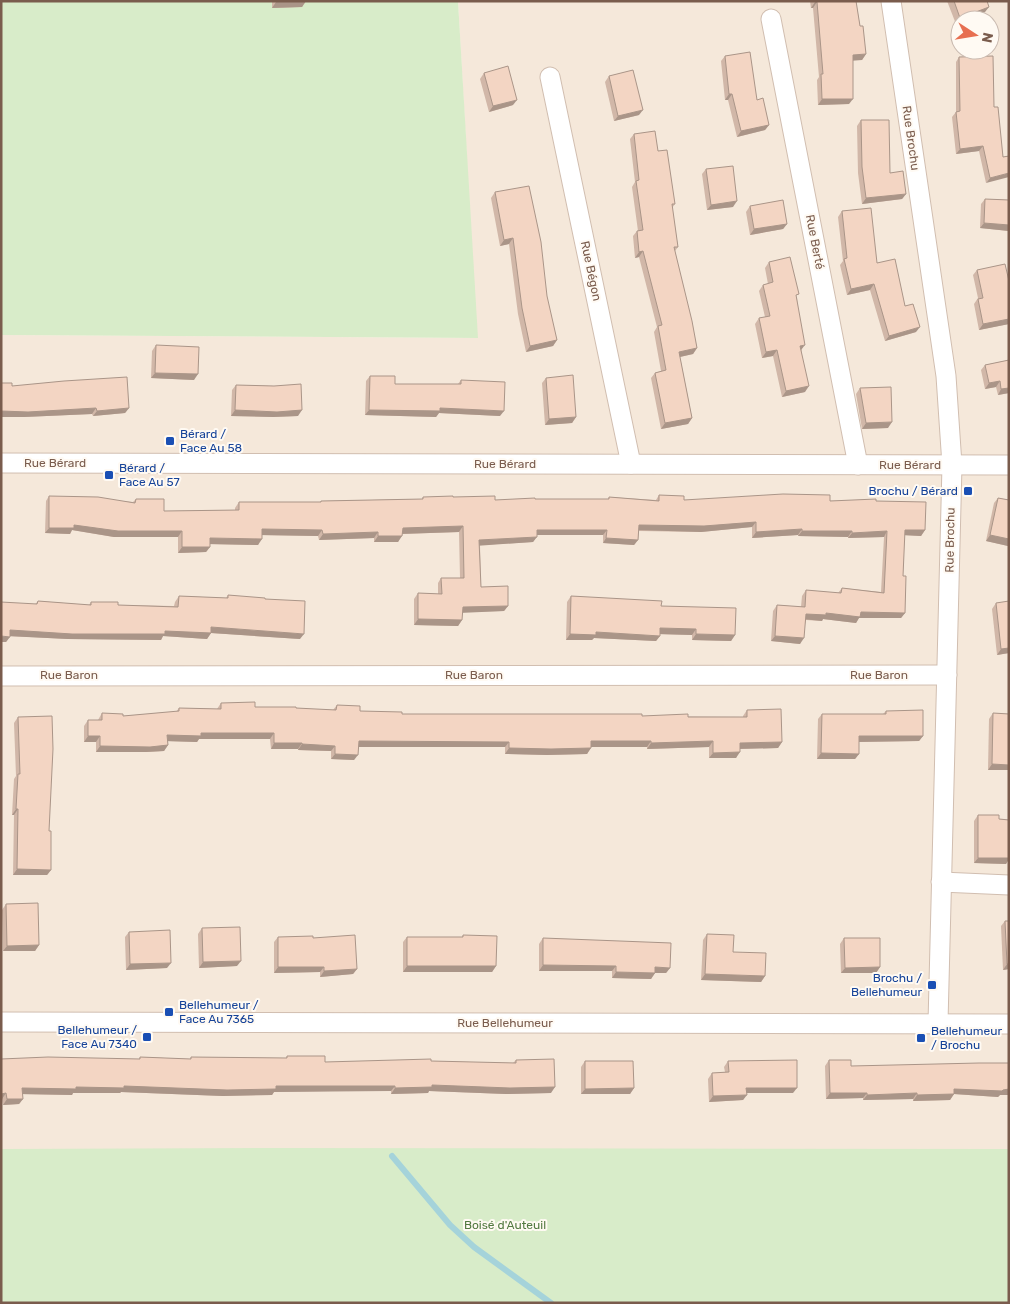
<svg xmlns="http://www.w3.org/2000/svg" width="1010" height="1304" font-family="Rubik,sans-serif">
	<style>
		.residential { fill: #f5e8da; fill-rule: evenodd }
		.green { fill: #d8ecc9 }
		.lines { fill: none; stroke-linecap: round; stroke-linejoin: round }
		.stream { stroke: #a5d3da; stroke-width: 6 }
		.minor-casing { stroke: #d1beb0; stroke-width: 21 }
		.minor { stroke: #fff; stroke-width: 19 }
		.wall { fill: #d1b7a8 }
		.shaded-wall { fill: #aa9588 }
		.building { fill: #f3d5c3; stroke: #aa9588 }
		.transit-dot { fill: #1a4fb4; stroke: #fffaf3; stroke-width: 2 }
		.labels { text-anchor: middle; stroke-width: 4; stroke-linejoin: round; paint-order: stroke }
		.street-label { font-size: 12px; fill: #7a5c4d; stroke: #fffaf3 }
		.transit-label { font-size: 12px; fill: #164399; stroke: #fffaf3; text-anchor: start }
		.park-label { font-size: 12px; fill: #537a41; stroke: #fffaf3 }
	</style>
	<rect width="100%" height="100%" fill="#fdf6ec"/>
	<!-- residential -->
	<path class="residential" d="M458 1H1009V1149H1V335L477 338ZM960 20H990V50H960Z"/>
	<!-- green -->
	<g class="green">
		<polygon points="1,1 458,1 478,338 1,335"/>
		<polygon points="290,1148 1009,1149 1009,1303 1,1303 1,1149"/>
	</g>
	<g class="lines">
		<!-- stream -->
		<polyline class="stream" points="392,1156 450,1225 474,1247 551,1303"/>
		<defs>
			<g id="minor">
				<polyline points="891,1 946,376 952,465 938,1023"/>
				<polyline points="771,19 858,465"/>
				<polyline points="550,77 631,464"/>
				<polyline points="1,463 1009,465"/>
				<polyline points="1,676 947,675"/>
				<polyline points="941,882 1009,885"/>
				<polyline points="1,1022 1009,1024"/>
			</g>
		</defs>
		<!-- minor casing -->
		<use href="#minor" class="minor-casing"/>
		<!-- minor -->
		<use href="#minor" class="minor"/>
	</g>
	<!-- wall -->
	<g class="wall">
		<polygon points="272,1 306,1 302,7 272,8"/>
		<polygon points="810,1 856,1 860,26 866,54 862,60 853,60 849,104 818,105 817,80 819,77 813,8 811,8"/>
		<polygon points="947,1 987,1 985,12 956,24"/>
		<polygon points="725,56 757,100 769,125 765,130 737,137 728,100 725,100 721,61"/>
		<polygon points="959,57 994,107 1003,157 1009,156 986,183 979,151 956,154 952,117 956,112 956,62"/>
		<polygon points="484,73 513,105 489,112 480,79"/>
		<polygon points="609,76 639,115 614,121 605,82"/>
		<polygon points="861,120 890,173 906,194 902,199 862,204 858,173 857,126"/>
		<polygon points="634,134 658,151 675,204 672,208 678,247 675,251 697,348 693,354 680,357 692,418 688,424 661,429 651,378 655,373 661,371 654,332 657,327 639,257 635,258 633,236 637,231 638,231 632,187 635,182 630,139"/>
		<polygon points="706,169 733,207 707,210 702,174"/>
		<polygon points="495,192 557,340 553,346 526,352 518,314 509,244 500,246 491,198"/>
		<polygon points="985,199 1009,200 1009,231 980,228 981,204"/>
		<polygon points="750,206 787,224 783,229 750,235 746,212"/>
		<polygon points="842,211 905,306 916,332 885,341 870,290 847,295 840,265 843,261 838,217"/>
		<polygon points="769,262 797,298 805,392 782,397 773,356 762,358 755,324 759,318 765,317 759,291 763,285 768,284 765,268"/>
		<polygon points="977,270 1009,324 979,330 974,304 978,298 973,275"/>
		<polygon points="156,345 194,380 151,378 152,351"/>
		<polygon points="1009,360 1009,393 998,395 996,387 985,389 981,370 985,365"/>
		<polygon points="370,376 395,384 458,384 461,380 500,416 439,413 436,417 365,415 366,381"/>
		<polygon points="546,378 576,417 572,423 545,425 542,383"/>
		<polygon points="1,383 12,386 129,408 125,413 93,416 92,414 24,417 1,417"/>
		<polygon points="236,385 274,386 298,416 273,417 231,416 232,390"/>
		<polygon points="860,388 888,428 862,429 856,394"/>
		<polygon points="659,495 684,500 876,501 925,530 921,536 904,535 903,576 905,613 901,618 859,618 856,623 823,619 822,621 806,620 800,644 771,641 773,611 777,605 801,607 802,596 806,590 838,593 842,588 881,592 884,537 848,538 848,537 798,536 798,535 752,538 752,527 701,532 639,531 638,540 634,545 603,543 603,535 537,535 533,542 480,545 481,587 508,606 504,611 462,612 462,620 458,626 414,625 414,599 418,593 438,594 438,583 441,578 460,578 459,532 402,534 398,542 374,542 374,538 319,540 318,536 262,535 258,545 210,544 210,547 206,552 178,553 178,537 114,537 72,530 70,534 45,533 46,501 49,496 133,502 136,499 164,511 235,510 235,508 239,502 320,502 321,501 422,499 423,497 453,497 495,500 608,499 609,497 656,500"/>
		<polygon points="998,498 1009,500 1008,546 986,541 994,503"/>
		<polygon points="228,595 265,599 300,639 211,633 207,639 163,636 161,640 68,639 10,636 6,642 1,642 38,601 89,605 91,602 118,605 174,606 175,602 179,596 226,598"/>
		<polygon points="571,596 661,606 735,635 731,641 692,640 692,635 660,634 660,636 656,641 594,638 592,640 566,640 567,602"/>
		<polygon points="996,603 1009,653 997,655 992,609"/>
		<polygon points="221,703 255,707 333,710 337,705 360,711 402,714 743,717 743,716 747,710 782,742 778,748 740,749 736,758 709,758 709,747 647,749 647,747 591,747 587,754 547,755 505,754 505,747 358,747 354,760 331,759 331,751 298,750 298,749 271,749 270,739 199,739 197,742 168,741 168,745 164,751 146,752 96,752 96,742 84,742 84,726 88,720 98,720 102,713 123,716 176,712 179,708 217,709"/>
		<polygon points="886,711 923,736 919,741 859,742 859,754 855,759 817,759 818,719 822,714 883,714"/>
		<polygon points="993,713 1009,714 1009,770 988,770 989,719"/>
		<polygon points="18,717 49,831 51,870 47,875 13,875 14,815 12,815 14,779 16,776 14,723"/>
		<polygon points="978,815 999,819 1009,820 1009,859 1006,864 974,863 974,821"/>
		<polygon points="6,904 39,945 35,951 3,951 2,910"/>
		<polygon points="1005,921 1009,969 1003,970 1001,926"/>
		<polygon points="202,928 237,966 199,968 198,934"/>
		<polygon points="129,932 167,968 126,970 125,937"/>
		<polygon points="707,934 733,952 765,976 761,982 701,980 703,940"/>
		<polygon points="463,935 496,966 492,972 403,972 403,942 407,937 462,937"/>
		<polygon points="278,937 313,938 357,969 353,974 320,977 320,972 274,973 274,942"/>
		<polygon points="543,938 670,968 666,973 655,973 651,979 612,978 612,971 539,971 539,944"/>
		<polygon points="844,938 880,967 876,973 841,973 840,944"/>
		<polygon points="287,1056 325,1062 431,1061 513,1063 516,1060 551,1093 506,1094 429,1091 428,1093 391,1094 391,1091 331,1091 274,1092 272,1095 223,1096 121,1092 120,1093 73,1093 72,1095 22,1094 23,1099 19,1104 3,1105 2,1099 1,1099 1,1059 139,1059 140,1057 190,1059 191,1057 286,1058"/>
		<polygon points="829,1060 851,1066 1000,1095 998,1097 954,1094 950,1100 913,1101 913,1099 863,1100 863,1098 826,1099 825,1066"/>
		<polygon points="585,1061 634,1088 630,1094 581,1094 581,1067"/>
		<polygon points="728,1061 793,1093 747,1093 743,1100 709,1102 708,1079 712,1073 725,1072 724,1067"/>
	</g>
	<!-- shaded-wall -->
	<g class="shaded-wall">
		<polygon points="306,1 302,7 272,8 276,2"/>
		<polygon points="815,2 817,2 813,8 811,8"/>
		<polygon points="989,7 985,12 965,20 960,20 960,22 956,24 960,18"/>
		<polygon points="866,54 862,60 849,61 853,55"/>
		<polygon points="729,94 732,94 728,100 725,100"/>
		<polygon points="822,99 853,99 849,104 818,105"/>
		<polygon points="517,100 513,105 489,112 493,106"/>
		<polygon points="643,110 639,115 614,121 618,116"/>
		<polygon points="769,125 765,130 737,137 741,131"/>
		<polygon points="983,146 979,151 956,154 960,149"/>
		<polygon points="1009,173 1009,177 986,183 990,178"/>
		<polygon points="906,194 902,199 862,204 866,198"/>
		<polygon points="737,201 733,207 707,210 711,205"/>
		<polygon points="984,223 1009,225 1009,231 980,228"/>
		<polygon points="787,224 783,229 750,235 754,229"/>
		<polygon points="513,238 509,244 500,246 504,240"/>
		<polygon points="643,251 639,257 635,258 639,252"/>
		<polygon points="874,284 870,290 847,295 851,289"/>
		<polygon points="1009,319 1009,324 979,330 983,324"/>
		<polygon points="920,327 916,332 885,341 889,336"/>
		<polygon points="557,340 553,346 526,352 530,346"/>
		<polygon points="805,345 801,350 796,352 800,346"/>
		<polygon points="697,348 693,354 675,358 679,352"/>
		<polygon points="777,350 773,356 762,358 766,352"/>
		<polygon points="155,373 198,374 194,380 151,378"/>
		<polygon points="1000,381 996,387 985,389 989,383"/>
		<polygon points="809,386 805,392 782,397 786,391"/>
		<polygon points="1009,388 1009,393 998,395 1001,389"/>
		<polygon points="96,408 92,414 24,417 1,417 1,411"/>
		<polygon points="129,408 125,413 93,416 97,411"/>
		<polygon points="440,408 504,411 500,416 439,413 436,417 365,415 369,410"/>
		<polygon points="235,410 302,410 298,416 273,417 231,416"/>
		<polygon points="576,417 572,423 545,425 549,419"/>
		<polygon points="692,418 688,424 661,429 665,423"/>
		<polygon points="892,422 888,428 862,429 866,423"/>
		<polygon points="756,522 752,527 701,532 635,530 639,525"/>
		<polygon points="74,525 182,531 178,537 114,537 72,530 70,534 45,533 49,528"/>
		<polygon points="463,526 459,532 399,534 403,528"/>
		<polygon points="262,529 322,530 318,536 258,535"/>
		<polygon points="802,529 798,535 752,538 756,532"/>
		<polygon points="537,530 607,530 603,535 533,535"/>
		<polygon points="905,530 925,530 921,536 901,535"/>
		<polygon points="802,531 852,531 848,537 798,536"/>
		<polygon points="887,531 884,537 848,538 852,533"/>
		<polygon points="378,532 374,538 319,540 323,534"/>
		<polygon points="990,535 1009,539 1009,545 1008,546 986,541"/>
		<polygon points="378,536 402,536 398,542 374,542"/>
		<polygon points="537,537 533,542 475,546 479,540"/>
		<polygon points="210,538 262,539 258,545 206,544"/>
		<polygon points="606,538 638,540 634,545 603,543"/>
		<polygon points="182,547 210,547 206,552 178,553"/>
		<polygon points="508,606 504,611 459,613 463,607"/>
		<polygon points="861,612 905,613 901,618 859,618 856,623 823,619 822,621 802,619 806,614"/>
		<polygon points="418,619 462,620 458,626 414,625"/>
		<polygon points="211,627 304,634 300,639 211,633 207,639 163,636 161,640 68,639 6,636 10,630 165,631"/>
		<polygon points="660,628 696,629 692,635 656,634"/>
		<polygon points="596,632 660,636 656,641 594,638 592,640 566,640 570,634"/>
		<polygon points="696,634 735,635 731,641 692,640"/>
		<polygon points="1,636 10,637 6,642 1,642"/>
		<polygon points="775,636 804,638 800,644 771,641"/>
		<polygon points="1009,648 1009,653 997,655 1001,649"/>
		<polygon points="201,733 274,733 270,739 199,739 197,742 163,741 167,735"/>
		<polygon points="88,736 100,736 96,742 84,742"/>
		<polygon points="859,736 923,736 919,741 855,742"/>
		<polygon points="359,741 509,742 505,747 355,747"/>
		<polygon points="591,741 651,741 647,747 587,747"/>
		<polygon points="713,741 709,747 647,749 651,743"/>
		<polygon points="782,742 778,748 736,749 740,743"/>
		<polygon points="274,743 302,743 298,749 271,749"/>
		<polygon points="302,744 335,746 331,751 298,750"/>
		<polygon points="168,745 164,751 146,752 96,752 100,746"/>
		<polygon points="509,748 591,748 587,754 547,755 505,754"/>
		<polygon points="740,752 736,758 709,758 713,753"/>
		<polygon points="821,753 859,754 855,759 817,759"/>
		<polygon points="335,754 358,755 354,760 331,759"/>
		<polygon points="992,764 1009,765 1009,770 988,770"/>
		<polygon points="16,809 18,809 14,815 12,815"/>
		<polygon points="978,858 1009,858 1009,859 1006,864 974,863"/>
		<polygon points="17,869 51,870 47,875 13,875"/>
		<polygon points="39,945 35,951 3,951 7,946"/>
		<polygon points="241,961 237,966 199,968 203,962"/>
		<polygon points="171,963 167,968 126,970 130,964"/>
		<polygon points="1007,964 1009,964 1009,969 1003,970"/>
		<polygon points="543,965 616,966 612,971 539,971"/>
		<polygon points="407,966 496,966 492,972 403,972"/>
		<polygon points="278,967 324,967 320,972 274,973"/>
		<polygon points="655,967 670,968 666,973 651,973"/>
		<polygon points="880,967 876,973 841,973 845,968"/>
		<polygon points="357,969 353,974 320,977 324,971"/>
		<polygon points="616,972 655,973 651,979 612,978"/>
		<polygon points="705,974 765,976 761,982 701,980"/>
		<polygon points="432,1085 555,1087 551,1093 506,1094 429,1091 428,1093 391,1094 395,1088"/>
		<polygon points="124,1086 395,1086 391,1091 274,1092 272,1095 223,1096 121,1092 120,1093 73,1093 72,1095 18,1094 22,1088"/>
		<polygon points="634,1088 630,1094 581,1094 585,1089"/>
		<polygon points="746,1088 797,1088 793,1093 742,1093"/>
		<polygon points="954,1089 1009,1089 1009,1095 1000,1095 998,1097 954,1094 950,1100 913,1101 917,1095"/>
		<polygon points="6,1093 2,1099 1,1099 1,1094"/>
		<polygon points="830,1093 867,1093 863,1098 826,1099"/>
		<polygon points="917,1093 913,1099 863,1100 867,1095"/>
		<polygon points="747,1095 743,1100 709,1102 713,1096"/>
		<polygon points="7,1099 23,1099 19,1104 3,1105"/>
	</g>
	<!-- building -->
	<g class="building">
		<polygon points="276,1 306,1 276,2"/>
		<polygon points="815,1 856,1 860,26 863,26 866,54 853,55 853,99 822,99 821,74 823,74 817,2 815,2"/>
		<polygon points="954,1 987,1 989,7 960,18"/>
		<polygon points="750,52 757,100 763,98 769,125 741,131 732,94 729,94 725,56"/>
		<polygon points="993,56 994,107 998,107 1003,157 1009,156 1009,173 990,178 983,146 960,149 956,112 960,111 959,57"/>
		<polygon points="508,66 517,100 493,106 484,73"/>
		<polygon points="633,70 643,110 618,116 609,76"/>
		<polygon points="861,120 889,120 890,173 903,171 906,194 866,198 862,167"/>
		<polygon points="655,131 658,151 667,150 675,204 672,204 678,247 674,247 692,321 697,348 679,352 692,418 665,423 655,373 666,370 658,326 662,325 643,251 639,252 637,231 643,230 636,181 639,180 634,134"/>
		<polygon points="733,166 737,201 711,205 706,169"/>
		<polygon points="529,186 541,242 547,296 557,340 530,346 522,308 513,238 504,240 495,192"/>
		<polygon points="985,199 1009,200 1009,225 984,223"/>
		<polygon points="783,200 787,224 754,229 750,206"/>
		<polygon points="871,208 877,263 895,259 905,306 913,304 920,327 889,336 874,284 851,289 844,259 847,258 842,211"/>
		<polygon points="790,257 799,294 796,295 805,345 800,346 809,386 786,391 777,350 766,352 759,318 770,316 763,285 773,282 769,262"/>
		<polygon points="1005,264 1009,281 1009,319 983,324 978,299 983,298 977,270"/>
		<polygon points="156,345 199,347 198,374 155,373"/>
		<polygon points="1009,360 1009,388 1001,389 1000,381 989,383 985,365"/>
		<polygon points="573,375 576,417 549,419 546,378"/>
		<polygon points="370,376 395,376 395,384 461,384 461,380 505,382 504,411 440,408 440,411 369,410"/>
		<polygon points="127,377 129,408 97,411 96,408 28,412 1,411 1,383 12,383 12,386 64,381"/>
		<polygon points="301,384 302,410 277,412 235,410 236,385 274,386"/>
		<polygon points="891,387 892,422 866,423 860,388"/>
		<polygon points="783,494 830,495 830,501 876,499 876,501 926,502 925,530 905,530 903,576 906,576 905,613 861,612 860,617 826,613 826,615 806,614 804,638 775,636 777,605 805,607 806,590 841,593 842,588 884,593 887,531 852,533 852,531 802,531 802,529 756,532 756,522 704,526 639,525 638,540 606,538 607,530 537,530 537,537 479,540 481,587 508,586 508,606 463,607 462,620 418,619 418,593 442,594 441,578 464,578 463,526 403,528 402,536 378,536 378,532 323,534 322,530 262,529 262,539 210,538 210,547 182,547 182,531 118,531 74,525 74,528 49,528 49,496 98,497 135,503 136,499 164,499 164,511 239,510 239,502 321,502 321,501 423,499 423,497 453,496 453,497 495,496 495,500 535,498 535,499 609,499 609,497 659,501 659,495 684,496 684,500"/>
		<polygon points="998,498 1009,500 1009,539 990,535"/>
		<polygon points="228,595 265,598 265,599 305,601 304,634 211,627 211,633 165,631 165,634 72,634 10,630 10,637 1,636 1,602 37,604 38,601 91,605 91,602 118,602 118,605 178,607 179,596 228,598"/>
		<polygon points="571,596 662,601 661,606 736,608 735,635 696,634 696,629 660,628 660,636 596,632 596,635 570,634"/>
		<polygon points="1009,601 1009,648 1001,649 996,603"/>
		<polygon points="255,702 255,707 296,707 296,708 336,710 337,705 360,706 360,711 402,712 402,714 642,714 642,716 688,714 688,717 747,717 747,710 781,709 782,742 740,743 740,752 713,753 713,741 651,743 651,741 591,741 591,748 551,749 509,748 509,742 359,741 358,755 335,754 335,746 302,744 302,743 274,743 274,733 201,733 201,736 167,735 168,745 150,747 100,746 100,736 88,736 88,720 102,720 102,713 123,714 123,716 179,711 179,708 221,709 221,703"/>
		<polygon points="923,710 923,736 859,736 859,754 821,753 822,714 886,714 886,711"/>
		<polygon points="993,713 1009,714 1009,765 992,764"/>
		<polygon points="52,716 53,749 49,831 51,831 51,870 17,869 18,809 16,809 18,774 20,774 18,717"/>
		<polygon points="978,815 999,815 999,819 1009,820 1009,858 978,858"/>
		<polygon points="38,903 39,945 7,946 6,904"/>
		<polygon points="1005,921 1009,921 1009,964 1007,964"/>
		<polygon points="240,927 241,961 203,962 202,928"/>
		<polygon points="170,930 171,963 130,964 129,932"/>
		<polygon points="707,934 734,935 733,952 766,953 765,976 705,974"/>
		<polygon points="355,935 357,969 324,971 324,967 278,967 278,937 313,936 313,938"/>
		<polygon points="463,935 497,936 496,966 407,966 407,937 463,937"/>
		<polygon points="543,938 671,943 670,968 655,967 655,973 616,972 616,966 543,965"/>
		<polygon points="844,938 880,938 880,967 845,968"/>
		<polygon points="287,1056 325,1056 325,1062 431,1059 431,1061 516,1063 516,1060 554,1059 555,1087 510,1088 432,1085 432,1087 395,1088 395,1086 276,1086 276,1089 227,1090 124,1086 124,1088 76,1087 76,1089 22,1088 23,1099 7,1099 6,1093 1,1094 1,1059 48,1057 140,1059 140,1057 191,1059 191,1057 287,1058"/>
		<polygon points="797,1060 797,1088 746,1088 747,1095 713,1096 712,1073 729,1072 728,1061"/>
		<polygon points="829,1060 851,1060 851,1066 979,1063 1009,1063 1009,1089 1003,1090 1002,1091 954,1089 954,1094 917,1095 917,1093 867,1095 867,1093 830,1093"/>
		<polygon points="585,1061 633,1061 634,1088 585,1089"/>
	</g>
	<!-- markers -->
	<g class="transit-dot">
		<rect x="165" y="436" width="10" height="10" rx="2.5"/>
		<rect x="104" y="470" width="10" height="10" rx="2.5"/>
		<rect x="963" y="486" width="10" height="10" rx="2.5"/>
		<rect x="927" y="980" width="10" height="10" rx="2.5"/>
		<rect x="164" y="1007" width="10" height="10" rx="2.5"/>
		<rect x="142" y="1032" width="10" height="10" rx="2.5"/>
		<rect x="916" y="1033" width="10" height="10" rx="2.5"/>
	</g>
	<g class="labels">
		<!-- street labels -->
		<g class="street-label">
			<text transform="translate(911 138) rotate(82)" y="4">Rue Brochu</text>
			<text transform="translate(815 242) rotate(79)" y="4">Rue Berté</text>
			<text transform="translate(591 271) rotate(78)" y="4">Rue Bégon</text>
			<text x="55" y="467">Rue Bérard</text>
			<text x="505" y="468">Rue Bérard</text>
			<text x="910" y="469">Rue Bérard</text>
			<text transform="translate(950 540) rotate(-89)" y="4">Rue Brochu</text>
			<text x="69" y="679">Rue Baron</text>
			<text x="474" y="679">Rue Baron</text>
			<text x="879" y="679">Rue Baron</text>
			<text x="505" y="1027">Rue Bellehumeur</text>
		</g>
		<!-- transit labels -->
		<g class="transit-label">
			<text x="180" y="438">Bérard /<tspan x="180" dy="14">Face Au 58</tspan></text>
			<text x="119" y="472">Bérard /<tspan x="119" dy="14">Face Au 57</tspan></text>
			<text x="958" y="495" text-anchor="end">Brochu / Bérard</text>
			<text x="922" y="982" text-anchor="end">Brochu /<tspan x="922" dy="14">Bellehumeur</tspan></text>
			<text x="179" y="1009">Bellehumeur /<tspan x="179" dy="14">Face Au 7365</tspan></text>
			<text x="137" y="1034" text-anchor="end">Bellehumeur /<tspan x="137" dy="14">Face Au 7340</tspan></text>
			<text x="931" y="1035">Bellehumeur<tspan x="931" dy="14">/ Brochu</tspan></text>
		</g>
		<!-- park labels -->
		<g class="park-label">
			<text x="505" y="1229">Boisé d'Auteuil</text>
		</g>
	</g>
	<!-- border -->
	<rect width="1010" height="1304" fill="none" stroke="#7a5c4d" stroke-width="5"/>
	<!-- north arrow -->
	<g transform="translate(975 35) rotate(102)"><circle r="24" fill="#fffaf3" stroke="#cabbb1"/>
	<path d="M0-4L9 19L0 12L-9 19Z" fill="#e76f51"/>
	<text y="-8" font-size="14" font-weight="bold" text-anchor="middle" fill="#7a5c4d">N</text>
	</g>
</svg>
